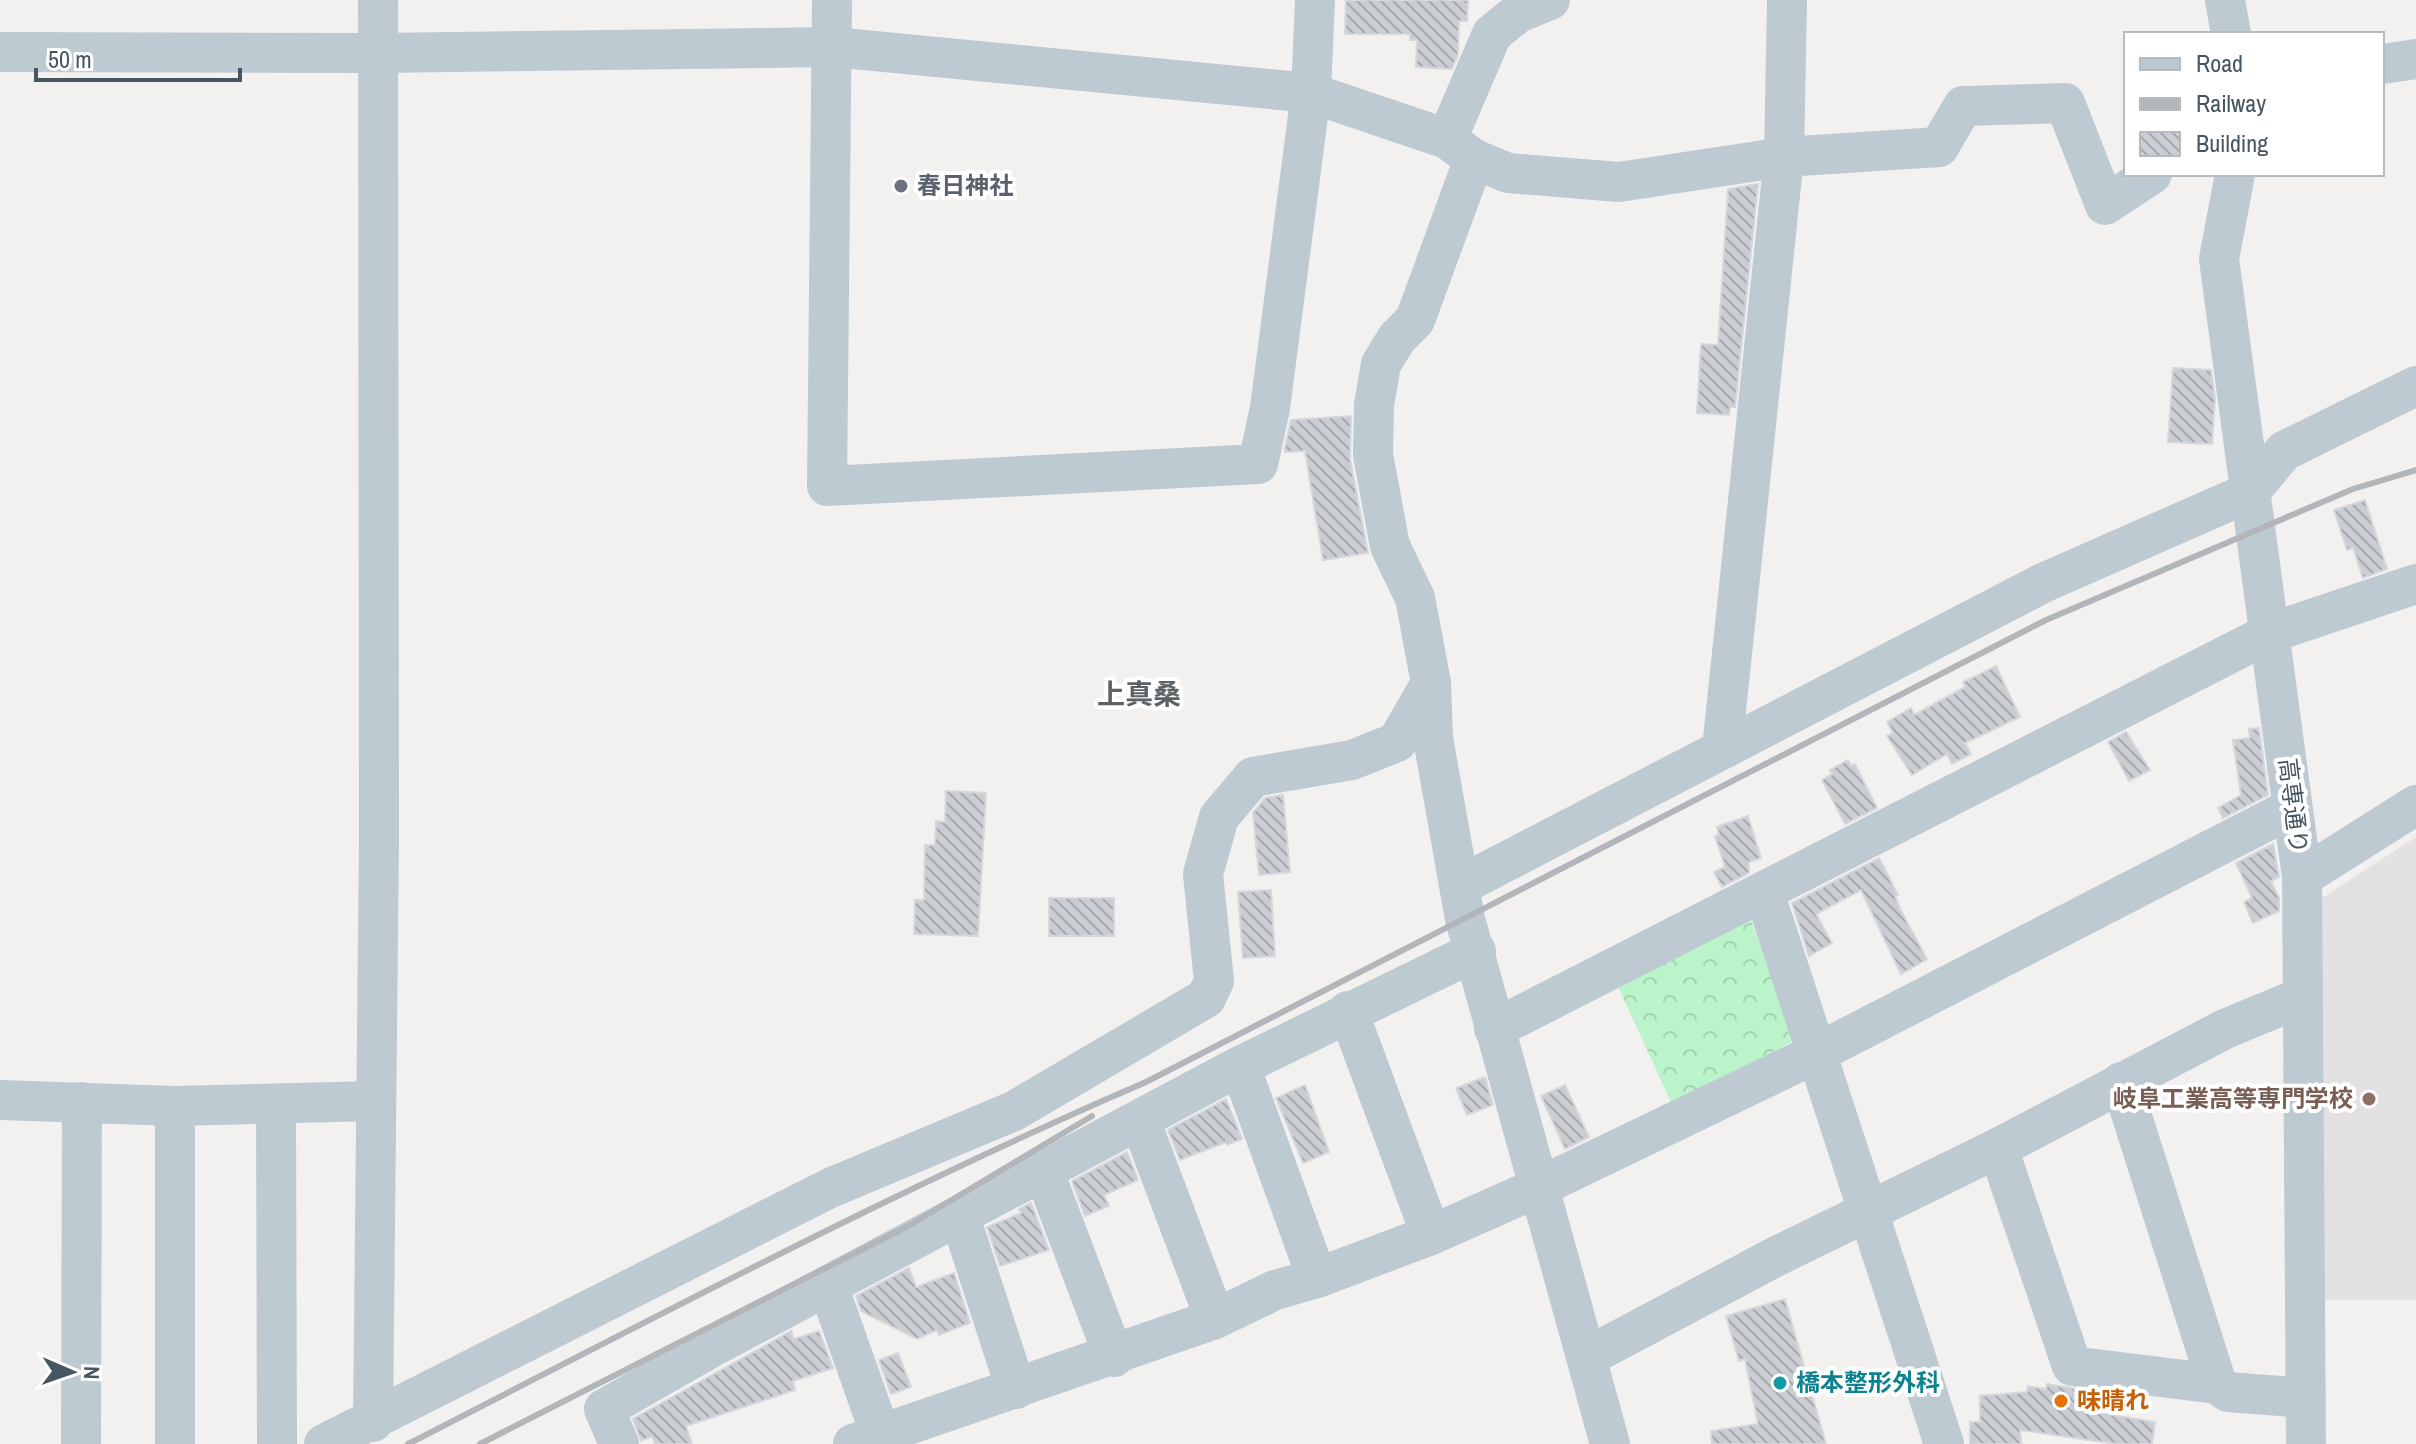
<svg xmlns="http://www.w3.org/2000/svg" width="2416" height="1444" font-family="'Archivo Narrow','Noto Sans JP',sans-serif">
	<style>
		.education { fill: #e4e1e3 }
		.forest { fill: url(#forest-crowns) }
		.building { fill: url(#building-back-hatch); stroke: #d4d7dc; stroke-width: 2 }
		.lines { fill: none; stroke-linecap: round; stroke-linejoin: round }
		.minor { stroke: #bdcad1; stroke-width: 40 }
		.rail { stroke: #b2b6bb; stroke-width: 6 }
		.worship-dot { fill: #6b7280; stroke: #fff; stroke-width: 3 }
		.education-dot { fill: #8d6e63; stroke: #fff; stroke-width: 3 }
		.culture-dot { fill: #0f9aa8; stroke: #fff; stroke-width: 3 }
		.food-dot { fill: #e8710a; stroke: #fff; stroke-width: 3 }
		.labels { text-anchor: middle; stroke-width: 8; stroke-linejoin: round; paint-order: stroke }
		.worship-label { font-size: 24px; font-weight: bold; fill: #5b616d; stroke: #fff; text-anchor: start }
		.street-label { font-size: 24px; fill: #465660; stroke: #fff }
		.education-label { font-size: 24px; font-weight: bold; fill: #785e54; stroke: #fff; text-anchor: end }
		.culture-label { font-size: 24px; font-weight: bold; fill: #0d838f; stroke: #fff; text-anchor: start }
		.food-label { font-size: 24px; font-weight: bold; fill: #c56008; stroke: #fff; text-anchor: start }
		.quarter-label { font-size: 28px; font-weight: bold; fill: #5c6266; stroke: #fff }
	</style>
	<defs>
		<pattern id="forest-crowns" width="20" height="18" patternUnits="userSpaceOnUse" patternTransform="scale(2)"><rect width="20" height="18" fill="#bbf4cb"/><path d="M2 6a3 3 0 1 1 6 0M12 15a3 3 0 1 1 6 0" fill="none" stroke="#a2d3b1"/></pattern>
		<pattern id="building-back-hatch" width="6" height="6" patternUnits="userSpaceOnUse" patternTransform="scale(2)"><rect width="6" height="6" fill="#caced3"/><path d="M-1 5l2 2M0 0l6 6M5-1l2 2" fill="none" stroke="#a6aaaf"/></pattern>
	</defs>
	<rect width="100%" height="100%" fill="#f3f0f0"/>
	<!-- education -->
	<polygon class="education" points="2416,837 2416,1300 2322,1300 2322,898"/>
	<!-- forest -->
	<polygon class="forest" points="1746,908 1796,1039 1674,1109 1616,982"/>
	<!-- building -->
	<g class="building">
		<polygon points="1346,0 1468,0 1467,21 1459,21 1458,55 1452,69 1416,67 1417,40 1410,40 1410,34 1345,34"/>
		<polygon points="1758,184 1735,407 1730,407 1729,415 1697,413 1701,344 1718,345 1728,189"/>
		<polygon points="2173,368 2211,370 2215,399 2212,444 2168,442"/>
		<polygon points="1351,416 1350,459 1368,553 1323,560 1305,451 1285,452 1285,448 1291,420"/>
		<polygon points="2365,500 2387,569 2363,578 2353,548 2347,550 2334,510"/>
		<polygon points="1996,666 2020,717 1965,743 1971,754 1952,764 1947,754 1912,775 1887,736 1893,733 1887,722 1911,708 1914,715 1965,687 1963,682"/>
		<polygon points="2259,728 2268,795 2223,818 2218,808 2241,795 2233,740 2250,738 2249,729"/>
		<polygon points="2126,732 2150,770 2129,781 2108,742"/>
		<polygon points="1848,760 1851,766 1855,764 1877,808 1845,824 1822,780 1832,774 1830,770"/>
		<polygon points="946,791 986,793 978,936 914,934 915,900 924,900 925,845 935,845 936,821 945,822"/>
		<polygon points="1283,795 1290,872 1259,875 1253,813 1265,798"/>
		<polygon points="1748,816 1761,858 1749,862 1749,873 1722,887 1714,872 1725,867 1715,836 1719,835 1717,827"/>
		<polygon points="2273,844 2279,877 2271,881 2279,898 2279,911 2253,923 2244,902 2252,898 2236,863"/>
		<polygon points="1879,858 1898,895 1895,896 1901,911 1927,959 1901,974 1861,890 1816,914 1832,943 1809,956 1792,903"/>
		<polygon points="1271,890 1275,956 1243,958 1238,892"/>
		<rect x="1049" y="898" width="65" height="38"/>
		<polygon points="1485,1077 1493,1105 1467,1115 1456,1088"/>
		<polygon points="1305,1085 1329,1152 1303,1163 1276,1098"/>
		<polygon points="1565,1085 1589,1137 1565,1149 1541,1096"/>
		<polygon points="1226,1099 1242,1139 1227,1145 1226,1142 1180,1160 1168,1130"/>
		<polygon points="1127,1152 1138,1180 1104,1195 1109,1206 1085,1216 1072,1181"/>
		<polygon points="1031,1203 1049,1250 1000,1266 987,1227 1021,1213 1019,1209"/>
		<polygon points="909,1268 916,1287 954,1273 970,1323 939,1335 937,1330 917,1339 861,1311 856,1296"/>
		<polygon points="1785,1299 1826,1444 1712,1444 1711,1431 1758,1424 1745,1359 1739,1361 1726,1316"/>
		<polygon points="791,1331 794,1339 819,1331 833,1368 793,1381 795,1390 686,1426 692,1444 655,1444 652,1436 641,1441 633,1419"/>
		<polygon points="898,1353 911,1387 891,1394 879,1360"/>
		<polygon points="2047,1384 2097,1392 2094,1412 2155,1422 2152,1444 2117,1444 2020,1430 2021,1444 1970,1444 1970,1422 1980,1422 1980,1396 2027,1392 2028,1386 2046,1389"/>
	</g>
	<g class="lines">
		<!-- minor -->
		<g class="minor">
			<polyline points="832,0 827,486 1258,464 1270,408 1311,93 1315,0"/>
			<polyline points="2225,0 2231,34"/>
			<polyline points="0,52 378,53 833,47 1311,93 1447,139 1474,159 1508,173 1619,182 1784,157 1939,147 1963,106 2065,103 2105,205 2152,174"/>
			<polyline points="2382,64 2416,59"/>
			<polyline points="1447,139 1492,34 1518,13 1550,0"/>
			<polyline points="1474,159 1415,320 1397,338 1381,364 1374,405 1373,455 1390,546 1415,598 1431,683 1433,738 1465,919 1610,1444"/>
			<polyline points="2235,174 2219,259 2302,877 2306,1444"/>
			<polyline points="1722,749 1784,157 1787,0"/>
			<polyline points="2302,877 2416,805"/>
			<polyline points="1461,885 2043,583 2250,492 2284,451 2416,386"/>
			<polyline points="1764,892 1944,1444"/>
			<polyline points="1348,1011 1431,1235"/>
			<polyline points="1494,1029 2270,633 2416,584"/>
			<polyline points="1240,1066 1317,1278"/>
			<polyline points="2121,1082 2217,1384 2228,1392 2305,1398"/>
			<polyline points="0,1100 175,1106 376,1101"/>
			<polyline points="276,1105 277,1444"/>
			<polyline points="1140,1120 1215,1319"/>
			<polyline points="1998,1148 2072,1366 2217,1384"/>
			<polyline points="1044,1172 1114,1357"/>
			<polyline points="960,1217 1016,1389"/>
			<polyline points="828,1286 880,1433"/>
			<polyline points="1587,1357 1773,1258 1998,1148 2225,1029 2300,998"/>
			<polyline points="373,1422 379,838 378,0"/>
			<polyline points="81,1444 82,1102"/>
			<polyline points="175,1444 175,1106"/>
			<polyline points="324,1444 830,1188 1014,1111 1206,998 1214,981 1203,874 1219,817 1253,777 1352,760 1397,742 1431,683"/>
			<polyline points="619,1444 604,1409 716,1345 1240,1066 1476,951"/>
			<polyline points="853,1444 1215,1319 1275,1290 1317,1278 1431,1235 1537,1188 1817,1053 2292,808"/>
		</g>
		<!-- rail -->
		<g class="rail">
			<path d="M408 1444C652 1319 895 1190 1146 1082L2046 620 2353 489 2416 470"/>
			<polyline points="480,1444 910,1225 1092,1116"/>
		</g>
	</g>
	<!-- markers -->
	<circle class="worship-dot" cx="901" cy="186" r="8"/>
	<circle class="education-dot" cx="2369" cy="1099" r="8"/>
	<circle class="culture-dot" cx="1780" cy="1383" r="8"/>
	<circle class="food-dot" cx="2061" cy="1401" r="8"/>
	<g class="labels">
		<!-- worship labels -->
		<g class="worship-label">
			<text x="917" y="194">春日神社</text>
		</g>
		<!-- street labels -->
		<g class="street-label">
			<text transform="translate(2293 806) rotate(83)" y="8">高専通り</text>
		</g>
		<!-- education labels -->
		<g class="education-label">
			<text x="2353" y="1107">岐阜工業高等専門学校</text>
		</g>
		<!-- culture labels -->
		<g class="culture-label">
			<text x="1796" y="1391">橋本整形外科</text>
		</g>
		<!-- food labels -->
		<g class="food-label">
			<text x="2077" y="1409">味晴れ</text>
		</g>
		<!-- quarter labels -->
		<g class="quarter-label">
			<text x="1139" y="704">上真桑</text>
		</g>
	</g>
	<!-- legend -->
	<rect x="2124" y="32" width="260" height="144" fill="#ffffff" stroke="#b5bbbf" stroke-width="2"/>
	<rect x="2140" y="58" width="40" height="12" fill="#bdcad1" stroke="#b5bbbf" stroke-width="2"/>
	<text x="2196" y="72" font-size="24" fill="#465660">Road</text>
	<rect x="2140" y="98" width="40" height="12" fill="#b2b6bb" stroke="#b5bbbf" stroke-width="2"/>
	<text x="2196" y="112" font-size="24" fill="#465660">Railway</text>
	<rect x="2140" y="132" width="40" height="24" fill="url(#building-back-hatch)" stroke="#b5bbbf" stroke-width="2"/>
	<text x="2196" y="152" font-size="24" fill="#465660">Building</text>
	<!-- north arrow -->
	<g transform="translate(72 1372) rotate(92)" stroke="#ffffff" stroke-width="6" paint-order="stroke">
	<path d="M0-6L14 30L0 20L-14 30Z" fill="#465660"/>
	<text y="-12" font-size="22" font-weight="bold" text-anchor="middle" fill="#465660">N</text>
	</g>
	<!-- scale -->
	<path d="M36 68v12h204v-12" fill="none" stroke="#465660" stroke-width="4"/>
	<text x="48" y="68" font-size="24" fill="#465660" stroke="#ffffff" stroke-width="6" paint-order="stroke">50 m</text>
</svg>
